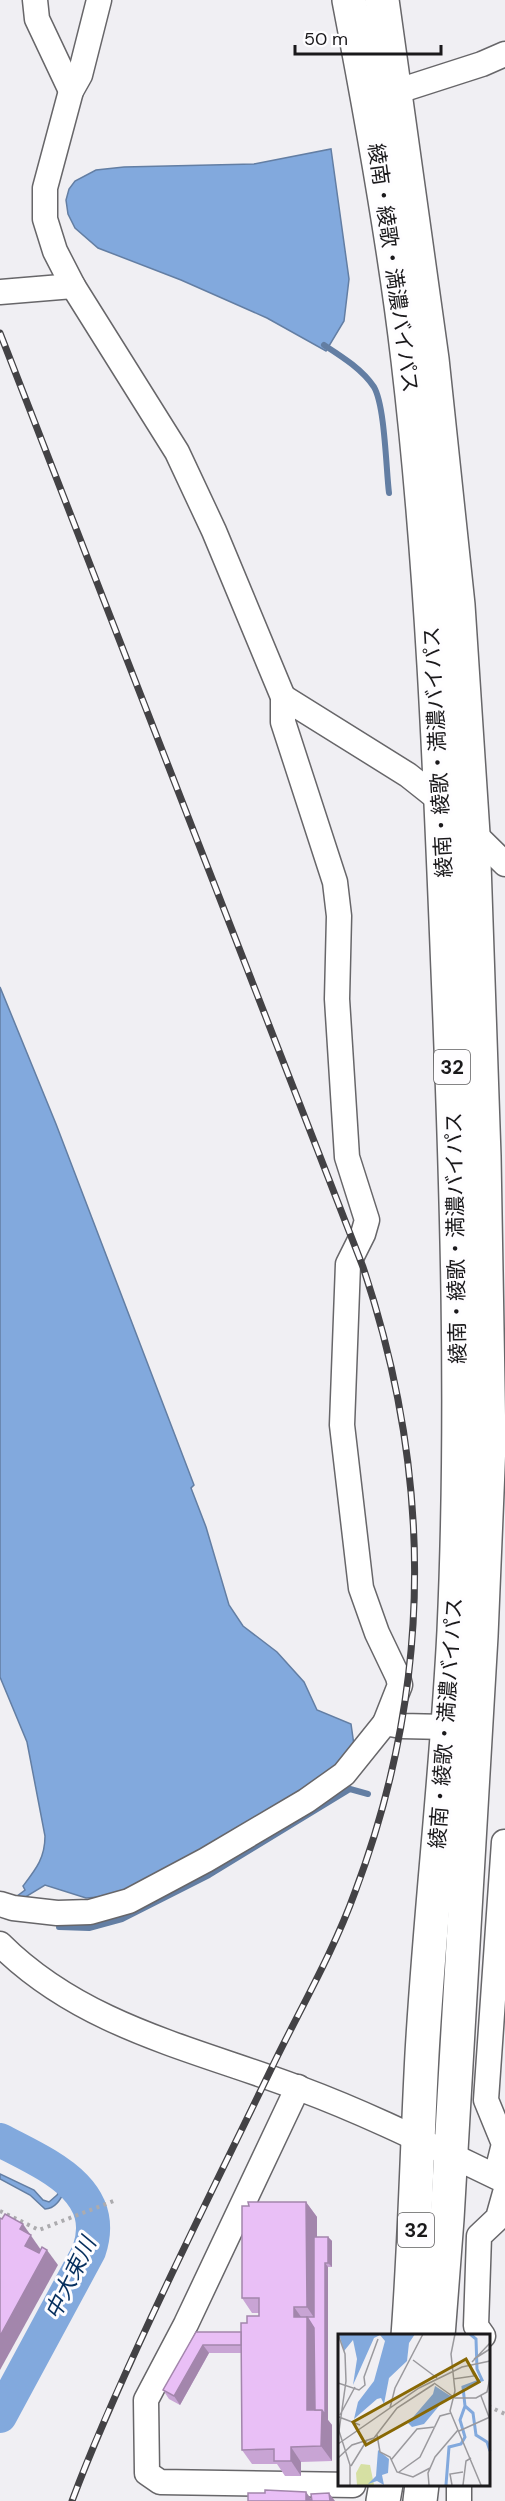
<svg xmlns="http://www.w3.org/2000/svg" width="505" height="2501" font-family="'DM Sans','Noto Sans JP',sans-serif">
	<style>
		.water { fill: #82a9dd; stroke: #637ea3; stroke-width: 1.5 }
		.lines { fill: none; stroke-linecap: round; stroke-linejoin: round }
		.stream { stroke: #637ea3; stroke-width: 6 }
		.river { stroke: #82a9dd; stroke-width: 34 }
		.minor-casing { stroke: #676669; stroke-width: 27 }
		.highway-casing { stroke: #676669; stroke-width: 36 }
		.path { stroke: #acabae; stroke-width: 4; stroke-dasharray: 3 4.5; stroke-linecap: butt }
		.minor { stroke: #fff; stroke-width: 24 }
		.highway { stroke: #fff; stroke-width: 33 }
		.rail-casing { stroke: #434245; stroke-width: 7 }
		.rail { stroke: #fefdff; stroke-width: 4.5; stroke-dasharray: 14; stroke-linecap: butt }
		.wall { fill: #c8a4d4 }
		.shaded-wall { fill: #a386ac }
		.building { fill: #e9bff6; stroke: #a386ac; stroke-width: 1.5 }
		.labels { text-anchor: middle; stroke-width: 6; stroke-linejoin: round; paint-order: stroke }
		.shield { fill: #fefdff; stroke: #5e5d5f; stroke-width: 1.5 }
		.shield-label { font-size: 20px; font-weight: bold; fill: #1a191b }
		.street-label { font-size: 21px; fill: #1a191b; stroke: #fefdff }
		.water-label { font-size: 22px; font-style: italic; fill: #062f5e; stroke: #fefdff }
		.inset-river { fill: none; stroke: #82a9dd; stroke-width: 3 }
		.inset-road { fill: none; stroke: #9a999d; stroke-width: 1.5 }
		.view { fill: #886804; fill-opacity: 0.15; stroke: #886804; stroke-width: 3 }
		.inset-edge { fill: none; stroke: #1a191b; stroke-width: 3 }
	</style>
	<rect width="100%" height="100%" fill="#f0eff3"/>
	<!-- water -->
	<g class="water">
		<polygon points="331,149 349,279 344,321 326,351 267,318 181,280 98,248 75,228 68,214 66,200 69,189 75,181 96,170 124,167 254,164"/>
		<path d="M0 987 56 1124 194 1485 191 1488 206 1527 229 1605 243 1626 277 1652 304 1682 317 1710 351 1724 354 1745 346 1759 322 1778 184 1861 113 1896 86 1898 45 1885 14 1904 12 1900 25 1890 23 1886C36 1869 45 1858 45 1836L27 1742 0 1677Z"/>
		<path d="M0 2174 34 2190 43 2200 49 2202 57 2195 62 2187 66 2189C61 2198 56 2209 45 2209L30 2195 0 2179Z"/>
	</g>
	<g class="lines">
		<!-- stream -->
		<g class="stream">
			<path d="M324 345C341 356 362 369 374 387 385 406 386 469 389 493"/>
			<polyline points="59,1927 89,1928 122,1919 209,1875 350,1789 368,1794"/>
			<polyline points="63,2190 69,2180"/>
		</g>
		<!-- river -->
		<path class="river" d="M0 2140C45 2164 110 2189 89 2251L0 2416"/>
		<defs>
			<g id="minor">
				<polyline points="35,0 37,19 71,91"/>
				<polyline points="99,0 80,75 71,91 45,188 45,219 55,251 73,286 177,452 214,531 283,697 283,722 335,882 339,916 337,999 347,1157 367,1220 363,1234 348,1264 342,1425 361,1588 377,1633 398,1677 400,1685 385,1723"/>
				<polyline points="395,92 482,64 505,54"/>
				<polyline points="0,292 73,286"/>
				<polyline points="283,697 408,775 442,802 505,864"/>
				<polyline points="0,1904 13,1908 57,1913 90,1912 129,1901 206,1860 306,1801 344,1774 385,1723 401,1726 447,1727"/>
				<path d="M0 1944C83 2027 196 2049 301 2089 371 2115 438 2149 505 2181"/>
				<polyline points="298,2087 186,2324 146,2400 147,2473 160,2482 353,2485"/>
				<polyline points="496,2176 504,2144 486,2100 504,1842"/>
				<polyline points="483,2336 476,2326 479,2236 498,2218 505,2193"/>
				<polyline points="459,2484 459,2501"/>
			</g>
			<g id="highway">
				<path d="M349 0C372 119 394 240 408 360 432 563 440 768 448 971 457 1191 464 1411 454 1631 447 1772 430 1913 422 2054 417 2148 415 2242 408 2336"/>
				<polyline points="382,0 432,359 458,605 473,834 484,1156 489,1444 481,1636 447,2219 438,2336"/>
				<polyline points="383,2501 386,2484"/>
				<polyline points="420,2501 422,2484"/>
			</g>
		</defs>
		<!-- minor casing -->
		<use href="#minor" class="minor-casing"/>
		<!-- highway casing -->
		<use href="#highway" class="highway-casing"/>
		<!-- path -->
		<g class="path">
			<polyline points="0,2211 39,2230 116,2200"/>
			<polyline points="488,2406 505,2414"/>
		</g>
		<!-- minor -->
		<use href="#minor" class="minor"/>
		<!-- highway -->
		<use href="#highway" class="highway"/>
		<defs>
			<path id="rail" d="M0 333 363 1267C433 1476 433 1685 355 1892 334 1950 303 2004 276 2059 234 2146 191 2232 150 2320 122 2380 95 2439 72 2501"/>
		</defs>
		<!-- rail casing -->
		<use href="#rail" class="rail-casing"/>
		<!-- rail -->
		<use href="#rail" class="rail"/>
	</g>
	<!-- wall -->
	<polygon class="wall" points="306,2202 317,2217 317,2237 328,2237 332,2241 332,2267 328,2267 328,2420 332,2425 332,2461 301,2462 301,2476 285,2476 277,2464 252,2464 242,2450 241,2353 209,2353 180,2405 169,2399 163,2390 196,2332 241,2332 247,2323 259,2316 259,2313 252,2313 242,2298"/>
	<!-- shaded-wall -->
	<g class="shaded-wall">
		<polygon points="306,2202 317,2217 317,2322 307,2307"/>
		<polygon points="23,2224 41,2250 36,2260 25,2246 20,2229"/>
		<polygon points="328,2237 332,2241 332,2267 328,2263"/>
		<polygon points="47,2250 58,2265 0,2370 0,2336"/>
		<polygon points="325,2263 328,2267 328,2420 332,2425 332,2461 321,2446"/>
		<polygon points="294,2307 304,2321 294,2317"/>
		<polygon points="307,2317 317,2332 318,2421 307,2410"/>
		<polygon points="203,2345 209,2353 180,2405 174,2396"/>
		<polygon points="291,2447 301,2462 301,2476 291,2461"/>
		<polygon points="306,2492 312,2500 312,2501 306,2501"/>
		<polygon points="329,2493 335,2501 330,2501"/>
	</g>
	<!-- building -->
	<g class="building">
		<polygon points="248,2202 306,2202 307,2307 294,2307 294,2317 307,2317 307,2410 322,2410 321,2446 291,2447 291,2461 274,2461 274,2449 242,2450 241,2323 247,2323 247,2316 259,2316 259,2298 242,2298 242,2206 249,2206"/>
		<polygon points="5,2214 23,2224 20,2229 31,2235 25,2246 39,2253 42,2247 47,2250 0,2336 0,2218 2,2219"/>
		<polygon points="314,2237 328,2237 328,2263 325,2263 325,2415 322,2410 315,2410 314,2328 307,2317 314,2317"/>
		<polygon points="196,2332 241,2332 241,2345 203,2345 174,2396 163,2390"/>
		<polygon points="265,2490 306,2492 306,2501 248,2501 248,2493 265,2493"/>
		<polygon points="329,2493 330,2501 312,2501 311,2494"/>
	</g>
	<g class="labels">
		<!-- shield labels -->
		<g class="shield">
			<rect x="434" y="1050" width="36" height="34" rx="4.5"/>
			<rect x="398" y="2213" width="36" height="34" rx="4.5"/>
		</g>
		<g class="shield-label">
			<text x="452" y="1074">32</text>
			<text x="416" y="2237">32</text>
		</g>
		<!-- street labels -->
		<g class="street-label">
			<text transform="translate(393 268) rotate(82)" y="7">綾南・綾歌・満濃バイパス</text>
			<text transform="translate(438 752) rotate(-93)" y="7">綾南・綾歌・満濃バイパス</text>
			<text transform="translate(456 1238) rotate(-91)" y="7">綾南・綾歌・満濃バイパス</text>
			<text transform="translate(446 1723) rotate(-86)" y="7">綾南・綾歌・満濃バイパス</text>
		</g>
		<!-- water labels -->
		<g class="water-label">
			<text transform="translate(70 2278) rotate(-64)" y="8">中大束川</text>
		</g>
	</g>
	<!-- overview -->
	<g transform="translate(338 2334)">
		<rect width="152" height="152" fill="#f0eff3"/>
		<path d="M23 130 32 131 36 151H19L18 139Z" fill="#d6e0a3"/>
		<path d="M1 0H77L71 9 69 27 51 44 46 70 43 64 39 65 16 85 20 68 36 47 47 7 42 1 36 4 15 51 19 25 15 6 6 17ZM97 52 114 63 106 66 86 90 74 93 70 89 95 60ZM40 116 51 125 50 139 44 141 46 151 39 147 30 150 38 142Z" fill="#82a9dd"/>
		<path class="inset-river" d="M127 72 135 79 138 101 149 108 152 117M108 151 111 113 123 110 127 103 122 86 127 72 125 53 144 46 139 35 138 5 132 0"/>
		<path class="inset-road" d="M0 0 7 20 8 47 1 97 12 131V151M117 0 113 20 117 57 112 77 143 151M136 25 152 15M75 26 99 44M134 28 152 9M115 45 136 42 132 33M0 49 21 56 27 51 26 43 40 5M96 49 117 64H138L149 58 152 44M143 62 151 83M52 74 57 54 85 0M2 81 17 53M1 83 22 91M121 97 152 83M39 101 42 118 52 123 59 138 75 143 92 134M0 110 81 54 124 33 152 27M0 124 14 111 36 104 59 74 96 50M53 126 79 95 97 93M13 132 29 106M61 138 82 123 102 82 113 79M91 151 90 139 97 123 120 96M114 151 112 140 125 138M125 151 128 127 133 124"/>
		<path class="view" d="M128 25 141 48 28 111 15 88Z"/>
		<rect width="152" height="152" class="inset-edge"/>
	</g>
	<!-- scale -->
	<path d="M295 45v9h146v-9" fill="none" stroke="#1a191b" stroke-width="3"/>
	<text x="304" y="45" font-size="18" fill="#1a191b" stroke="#fefdff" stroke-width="4.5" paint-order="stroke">50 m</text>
</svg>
